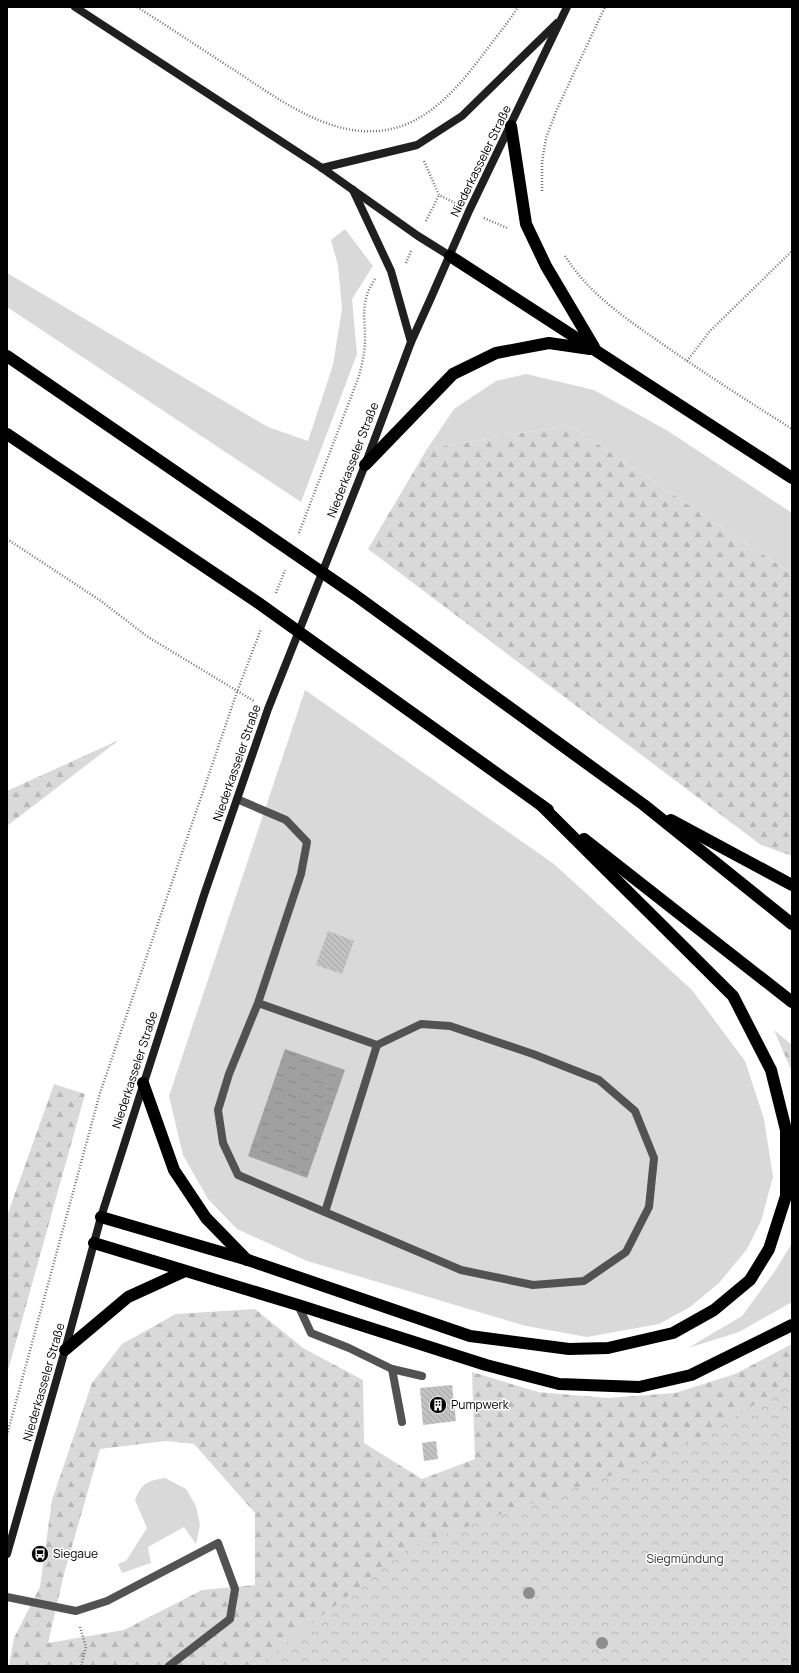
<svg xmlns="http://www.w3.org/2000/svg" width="799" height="1673" font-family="Manrope,sans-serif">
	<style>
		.grass { fill: #d9d9d9 }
		.forest { fill: url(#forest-firs); fill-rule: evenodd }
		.park { fill: url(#park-crowns) }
		.water { fill: url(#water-ripples) }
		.building { fill: url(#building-back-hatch) }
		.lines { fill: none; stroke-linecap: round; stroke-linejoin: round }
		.path { stroke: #747474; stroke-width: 2.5; stroke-dasharray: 1 2; stroke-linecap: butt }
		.lane { stroke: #525252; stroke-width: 8 }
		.secondary { stroke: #1f1f1f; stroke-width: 8 }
		.highway { stroke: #000; stroke-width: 12 }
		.tree { fill: #8d8d8d }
		.labels { text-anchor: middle; stroke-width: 3; stroke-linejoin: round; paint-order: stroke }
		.street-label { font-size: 12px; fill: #000; stroke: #fff }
		.poi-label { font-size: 12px; fill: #000; stroke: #fff; text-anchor: start }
		.park-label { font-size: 12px; fill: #303030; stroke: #fff }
	</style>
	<defs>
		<pattern id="forest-firs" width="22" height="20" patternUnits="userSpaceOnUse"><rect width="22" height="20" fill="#d9d9d9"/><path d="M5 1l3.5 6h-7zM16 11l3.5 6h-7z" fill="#b8b8b8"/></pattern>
		<pattern id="park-crowns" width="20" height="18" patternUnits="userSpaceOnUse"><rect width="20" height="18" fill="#d9d9d9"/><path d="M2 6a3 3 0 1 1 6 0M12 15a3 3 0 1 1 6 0" fill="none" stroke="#b8b8b8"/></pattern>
		<pattern id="water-ripples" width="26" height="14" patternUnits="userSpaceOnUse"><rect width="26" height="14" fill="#a0a0a0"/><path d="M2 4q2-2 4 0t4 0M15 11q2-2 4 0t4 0" fill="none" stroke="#888"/></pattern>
		<pattern id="building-back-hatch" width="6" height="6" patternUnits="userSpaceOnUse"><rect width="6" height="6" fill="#c2c2c2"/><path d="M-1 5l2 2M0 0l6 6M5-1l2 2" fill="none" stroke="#a5a5a5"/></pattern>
	</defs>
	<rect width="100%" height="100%" fill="#fff"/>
	<!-- grass -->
	<g class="grass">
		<polygon points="345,229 373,266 352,299 357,354 301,502 7,307 7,273 268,427 308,441 333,365 342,309 338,265 331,240"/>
		<polygon points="526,374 594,390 668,431 792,513 792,574 569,425 427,449 454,409 496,381"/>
		<polygon points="305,690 554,864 692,990 745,1061 764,1119 773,1177 761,1221 747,1249 719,1283 690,1307 659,1324 587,1337 526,1326 307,1261 237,1229 208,1199 183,1155 169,1096"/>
		<polygon points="792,1243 792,1302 739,1332 688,1348 742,1316 775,1271"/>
		<path d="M165 1478 186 1489 196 1506 200 1525 196 1544 184 1527 148 1547 151 1563 122 1573 118 1564 126 1561 147 1528 135 1500C142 1483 147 1481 165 1478Z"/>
	</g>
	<!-- forest -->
	<g class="forest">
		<polygon points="569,425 792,574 792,856 761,845 368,549 427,449"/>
		<polygon points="119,740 7,826 7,791"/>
		<polygon points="774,1030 792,1045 792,1072"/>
		<polygon points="54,1084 85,1094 7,1374 7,1216"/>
		<path d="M255 1309 303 1348 363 1380 364 1443 422 1479 475 1459 472 1372 538 1392 607 1398 675 1393 735 1374 792 1344V1443L296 1666H9L14 1638 40 1587 52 1500 92 1383 122 1344 176 1314ZM166 1441 194 1444 255 1513V1585L202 1590 124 1630 48 1643 64 1574 100 1449Z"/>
	</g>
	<!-- park -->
	<polygon class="park" points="792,1381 792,1666 257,1666 412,1546 612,1475 707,1434"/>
	<!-- water -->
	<polygon class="water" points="285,1049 345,1070 307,1178 248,1156"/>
	<!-- building -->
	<g class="building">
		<polygon points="328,931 354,941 342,974 316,965"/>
		<polygon points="452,1385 456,1421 423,1425 420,1388"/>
		<polygon points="436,1441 438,1459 424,1461 422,1443"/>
	</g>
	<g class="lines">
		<!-- path -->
		<g class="path">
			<path d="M137 7C169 27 200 48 231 68 282 101 343 150 407 124 444 108 468 74 491 44 500 32 510 20 518 7"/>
			<polyline points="424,161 439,195 455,203"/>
			<polyline points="542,191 542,162 546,138 557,109 605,7"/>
			<polyline points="484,218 507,228"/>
			<polyline points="426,221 439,195"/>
			<path d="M565 256C590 295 624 317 661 343 704 373 748 401 792 429"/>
			<polyline points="406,263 411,251"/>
			<polyline points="687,361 710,331 792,251"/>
			<path d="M299 533 359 376C362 364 365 352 365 339 365 314 360 302 375 279"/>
			<polyline points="7,539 101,601 148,637 254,701"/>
			<polyline points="276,593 285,570"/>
			<polyline points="7,1435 100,1093 237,692 261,629"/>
			<polyline points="80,1627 86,1647 81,1666"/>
		</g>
		<!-- lane -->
		<g class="lane">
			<polyline points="237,799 286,820 307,842 301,874 258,1003 229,1074 218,1110 223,1143 238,1175 461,1270 533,1285 584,1281 626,1252 649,1207 654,1158 635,1111 599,1080 533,1054 450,1026 421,1024 377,1045 258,1003"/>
			<polyline points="325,1212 377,1045"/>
			<polyline points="298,1305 311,1333 349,1348 392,1369 402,1422"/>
			<polyline points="392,1369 422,1376"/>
			<polyline points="7,1597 76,1611 107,1601 218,1543 235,1589 230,1619 169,1666"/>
		</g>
		<!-- secondary -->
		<g class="secondary">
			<polyline points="75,7 322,168 418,236 450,256"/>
			<polyline points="322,168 417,145 462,116 557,23"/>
			<polyline points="353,190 391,271 411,342"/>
			<polyline points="7,1554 65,1350 101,1217 204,895 268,709 365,465 411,342 430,300 469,211 567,7"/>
		</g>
		<!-- highway -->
		<g class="highway">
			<polyline points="511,126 526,224 546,266 594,347"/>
			<polyline points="450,256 792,478"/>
			<polyline points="7,356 355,595 644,805 792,924"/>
			<polyline points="7,434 257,602 548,810"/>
			<polyline points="365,465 453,374 496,353 549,343 590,349"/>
			<polyline points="671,820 792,885"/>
			<polyline points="584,839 792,1002"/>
			<polyline points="143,1083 174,1170 206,1218 247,1260"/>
			<polyline points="101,1217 248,1260 470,1336 569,1349 608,1348 673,1333 714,1310 750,1280 769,1249 786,1196 786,1130 771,1070 733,996 541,805"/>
			<polyline points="94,1243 298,1305 486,1365 559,1384 639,1387 691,1375 792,1325"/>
			<polyline points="65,1350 128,1297 185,1271"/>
		</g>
	</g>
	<!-- trees -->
	<g class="tree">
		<circle cx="529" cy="1593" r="6"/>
		<circle cx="602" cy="1643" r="6"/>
	</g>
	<!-- icons -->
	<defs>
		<symbol id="building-disc" viewBox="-11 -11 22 22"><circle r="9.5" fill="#000" stroke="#fff"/><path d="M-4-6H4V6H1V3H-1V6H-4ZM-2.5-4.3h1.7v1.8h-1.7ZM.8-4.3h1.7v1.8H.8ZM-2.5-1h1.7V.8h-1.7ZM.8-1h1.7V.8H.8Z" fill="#fff"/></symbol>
		<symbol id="bus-disc" viewBox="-11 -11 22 22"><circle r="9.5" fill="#000" stroke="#fff"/><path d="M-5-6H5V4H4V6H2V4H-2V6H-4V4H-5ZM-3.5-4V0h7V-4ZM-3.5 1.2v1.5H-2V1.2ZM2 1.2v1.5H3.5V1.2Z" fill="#fff"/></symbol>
	</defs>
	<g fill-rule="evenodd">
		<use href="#building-disc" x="428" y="1395" width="20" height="20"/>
		<use href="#bus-disc" x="30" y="1544" width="20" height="20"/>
	</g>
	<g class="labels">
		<!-- street labels -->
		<g class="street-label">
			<text transform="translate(481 161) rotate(-64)" y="4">Niederkasseler Straße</text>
			<text transform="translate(353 460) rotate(-69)" y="4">Niederkasseler Straße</text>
			<text transform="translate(237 763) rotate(-71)" y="4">Niederkasseler Straße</text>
			<text transform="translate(135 1070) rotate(-72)" y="4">Niederkasseler Straße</text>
			<text transform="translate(44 1382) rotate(-74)" y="4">Niederkasseler Straße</text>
		</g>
		<!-- poi labels -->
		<g class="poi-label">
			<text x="451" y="1409">Pumpwerk</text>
			<text x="53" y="1558">Siegaue</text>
		</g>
		<!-- park labels -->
		<g class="park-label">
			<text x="685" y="1563">Siegmündung</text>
		</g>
	</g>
	<!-- border -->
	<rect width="799" height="1673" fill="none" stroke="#000000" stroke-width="16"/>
</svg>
